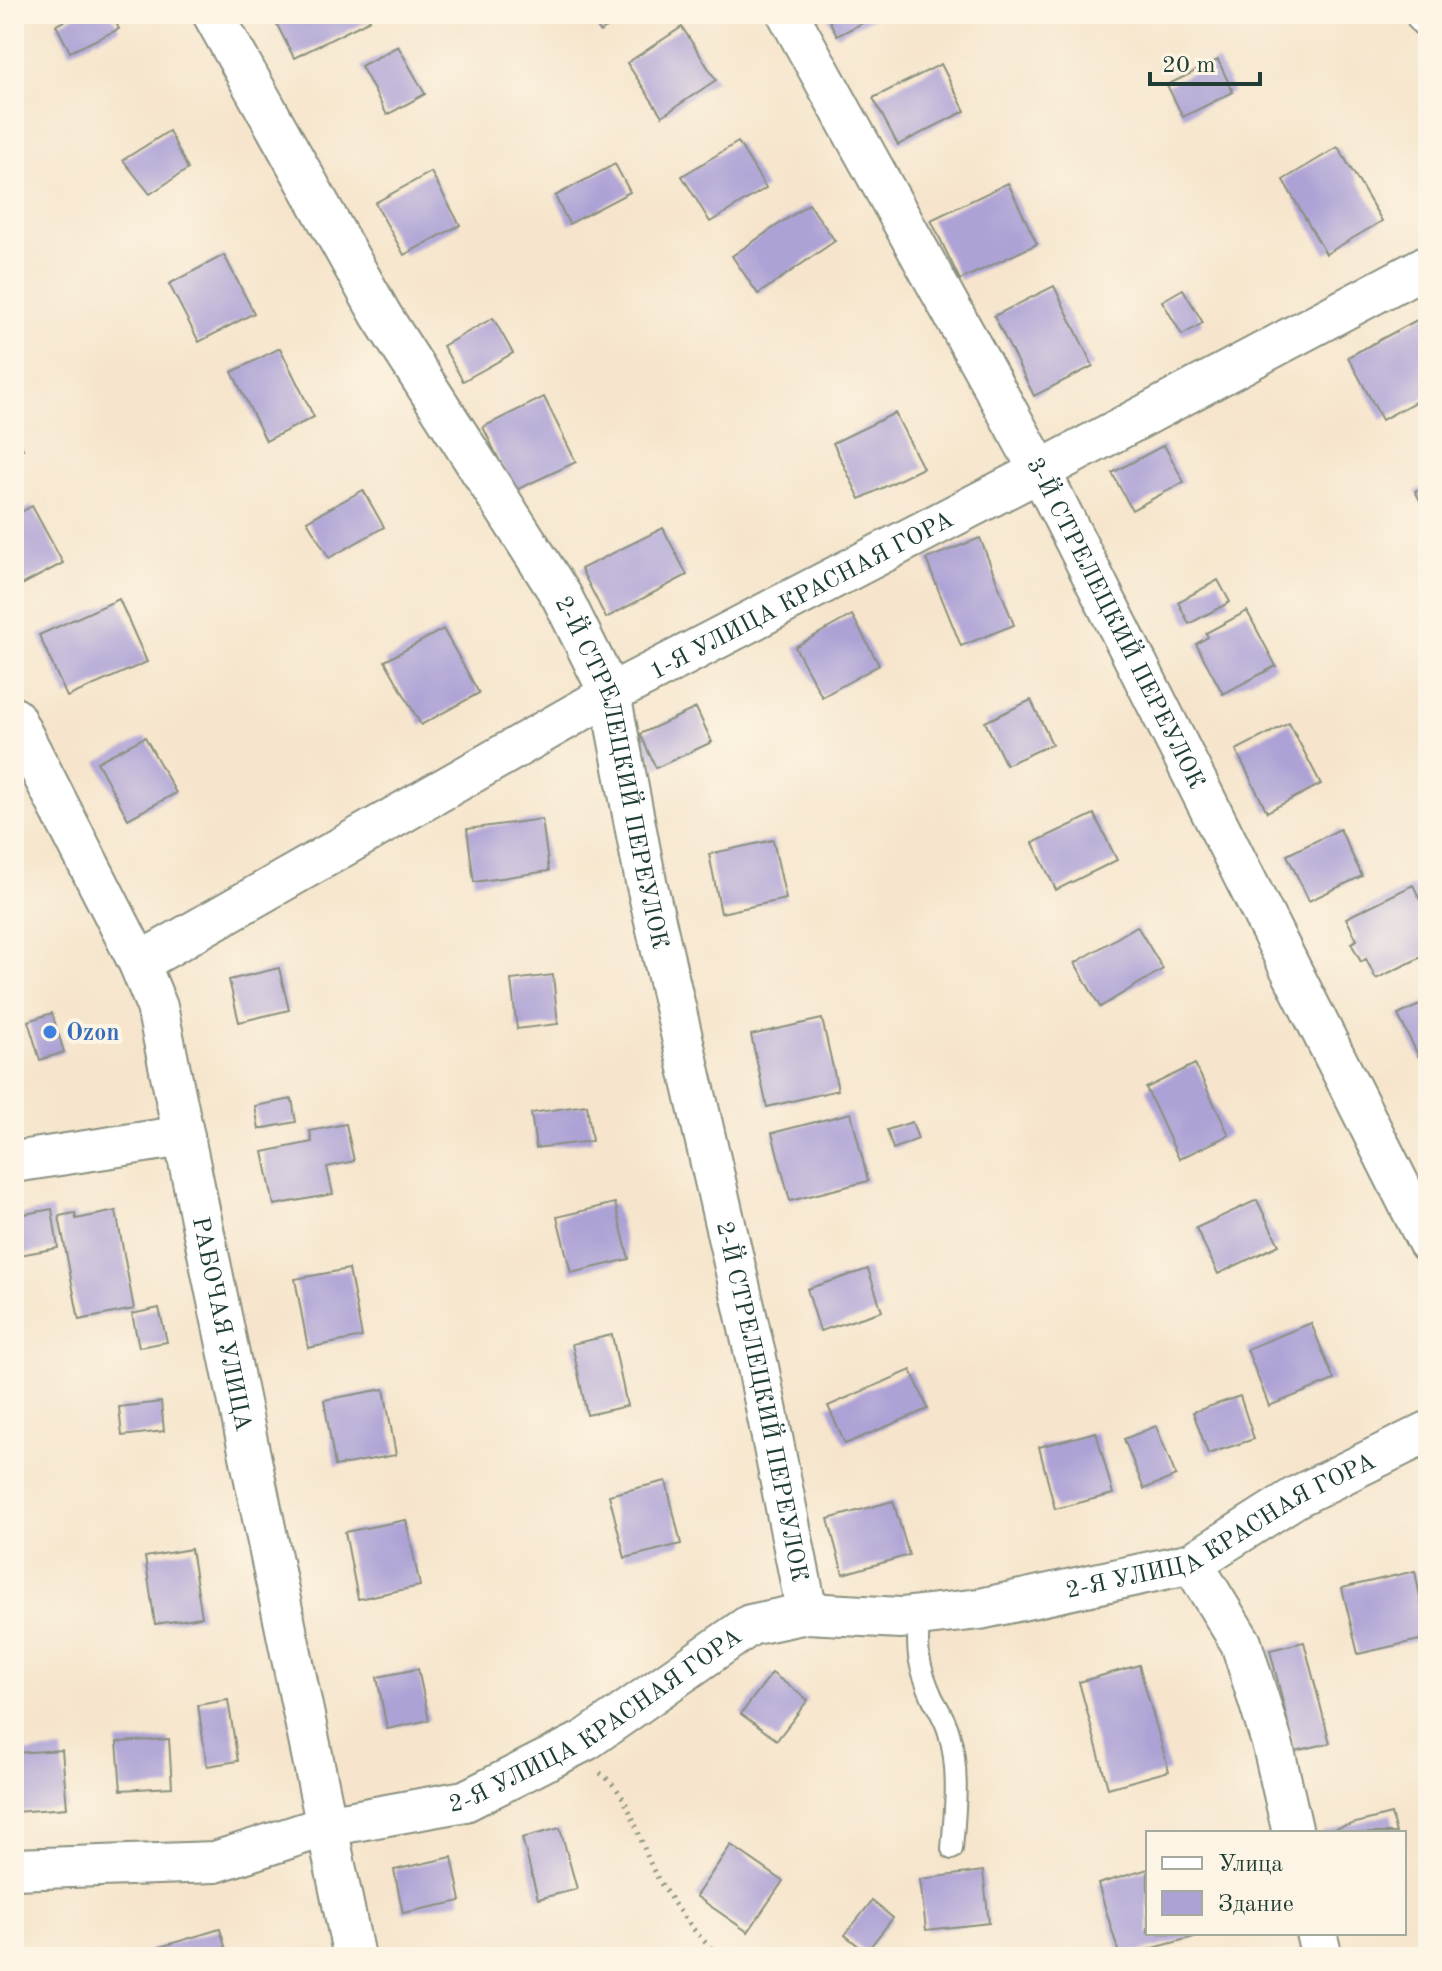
<svg xmlns="http://www.w3.org/2000/svg" width="1442" height="1971" font-family="'Old Standard TT',serif">
	<style>
		.building { fill: #ada2d5 }
		.lines { fill: none; stroke-linecap: round; stroke-linejoin: round }
		.lane-casing { stroke: #8a9180; stroke-width: 24 }
		.street-casing { stroke: #8a9180; stroke-width: 44 }
		.path { stroke: #8a9180; stroke-width: 5; stroke-dasharray: 2 6; stroke-linecap: butt }
		.lane { stroke: #fff; stroke-width: 20 }
		.street { stroke: #fff; stroke-width: 40 }
		.shop-dot { fill: #3f7fe0; stroke: #fcf5e5; stroke-width: 3 }
		.labels { text-anchor: middle; stroke-width: 8; stroke-linejoin: round; paint-order: stroke }
		.street-label { font-size: 24px; fill: #1f3d34; stroke: #fcf5e5 }
		.shop-label { font-size: 24px; font-weight: bold; fill: #366cbe; stroke: #fcf5e5; text-anchor: start }
	</style>
	<rect width="100%" height="100%" fill="#fcf5e5"/>
	<filter id="ink" filterUnits="userSpaceOnUse"><feTurbulence type="fractalNoise" baseFrequency=".0125" numOctaves="2"/><feDisplacementMap in="SourceGraphic" scale="16" xChannelSelector="R" yChannelSelector="G"/><feConvolveMatrix kernelMatrix="1 2 1 2 8 2 1 2 1" color-interpolation-filters="sRGB"/></filter>
	<filter id="wash" filterUnits="userSpaceOnUse"><feTurbulence type="fractalNoise" baseFrequency=".006" numOctaves="4" result="noise"/><feDisplacementMap in="SourceGraphic" scale="32" xChannelSelector="R" yChannelSelector="G"/><feGaussianBlur stdDeviation="1.8" result="paint"/><feColorMatrix in="noise" values="0 0 0 0 0 0 0 0 0 0 0 0 0 0 0 0 0 1.4 0 .05"/><feComposite in="paint" operator="in"/></filter>
	<g filter="url(#wash)">
		<rect width="100%" height="100%" fill="#f6e5cc"/>
		<g id="blocks">
			<!-- building -->
			<g class="building">
				<polygon points="79,14 112,14 119,29 70,52 56,25"/>
				<polygon points="279,14 367,14 370,20 294,58 273,17"/>
				<polygon points="589,14 631,14 600,32"/>
				<polygon points="826,14 880,14 837,36"/>
				<polygon points="682,27 716,80 662,116 627,63"/>
				<polygon points="398,46 425,94 387,115 361,66"/>
				<polygon points="1218,60 1233,92 1183,117 1167,85"/>
				<polygon points="941,64 965,111 898,145 873,98"/>
				<polygon points="169,131 188,169 150,194 123,160"/>
				<polygon points="738,142 766,188 710,222 682,176"/>
				<polygon points="1338,147 1382,221 1326,254 1283,180"/>
				<polygon points="615,164 630,192 569,224 555,196"/>
				<polygon points="431,172 460,225 404,255 375,203"/>
				<polygon points="1008,183 1037,244 960,280 931,220"/>
				<polygon points="809,204 835,241 758,294 732,256"/>
				<polygon points="224,255 254,313 199,342 169,284"/>
				<polygon points="1054,286 1093,366 1034,396 994,316"/>
				<polygon points="1183,289 1203,323 1182,335 1162,301"/>
				<polygon points="1428,314 1428,395 1382,420 1348,357"/>
				<polygon points="493,318 513,353 463,381 443,346"/>
				<polygon points="280,348 314,417 266,441 232,372"/>
				<polygon points="544,397 576,462 514,491 483,427"/>
				<polygon points="895,413 923,468 860,499 833,443"/>
				<polygon points="14,435 23,449 14,454"/>
				<polygon points="1164,445 1184,482 1132,510 1112,473"/>
				<polygon points="1428,485 1428,515 1415,491"/>
				<polygon points="363,490 384,527 329,558 307,521"/>
				<polygon points="32,506 63,563 14,589 14,516"/>
				<polygon points="663,528 687,575 606,618 581,569"/>
				<polygon points="980,538 1014,625 961,646 926,559"/>
				<polygon points="1218,580 1230,602 1189,624 1178,602"/>
				<polygon points="119,599 147,662 67,697 39,635"/>
				<polygon points="1247,611 1276,666 1223,694 1196,644 1208,637 1206,633"/>
				<polygon points="852,615 879,665 822,697 795,647"/>
				<polygon points="443,629 479,693 421,725 385,661"/>
				<polygon points="1031,700 1052,744 1006,765 985,722"/>
				<polygon points="696,708 712,742 656,768 640,734"/>
				<polygon points="1289,723 1321,784 1267,812 1236,750"/>
				<polygon points="145,737 176,793 128,819 97,762"/>
				<polygon points="1094,814 1117,860 1056,890 1033,843"/>
				<polygon points="542,819 549,871 474,882 467,829"/>
				<polygon points="1340,829 1362,876 1309,901 1287,855"/>
				<polygon points="773,840 786,899 721,913 709,854"/>
				<polygon points="1413,885 1428,915 1428,954 1376,979 1366,959 1361,962 1351,943 1357,940 1346,918"/>
				<polygon points="1137,926 1163,969 1100,1007 1075,963"/>
				<polygon points="279,968 289,1010 239,1022 229,980"/>
				<polygon points="553,975 558,1024 517,1029 511,980"/>
				<polygon points="1428,1001 1428,1058 1421,1061 1398,1015"/>
				<polygon points="52,1013 64,1052 40,1060 28,1021"/>
				<polygon points="822,1019 838,1090 767,1107 751,1035"/>
				<polygon points="1195,1064 1229,1135 1179,1159 1146,1088"/>
				<polygon points="292,1099 296,1122 259,1129 255,1106"/>
				<polygon points="587,1105 592,1141 536,1148 531,1113"/>
				<polygon points="851,1113 868,1181 790,1201 772,1133"/>
				<polygon points="912,1122 918,1139 893,1149 887,1130"/>
				<polygon points="346,1124 354,1161 327,1167 333,1194 274,1205 263,1152 312,1142 310,1131"/>
				<polygon points="1257,1200 1279,1245 1218,1274 1196,1228"/>
				<polygon points="615,1203 629,1259 571,1273 557,1217"/>
				<polygon points="52,1209 58,1248 14,1256 14,1216"/>
				<polygon points="116,1211 134,1309 79,1320 59,1216 75,1213 76,1219"/>
				<polygon points="349,1269 362,1337 308,1348 295,1279"/>
				<polygon points="868,1269 882,1311 820,1331 807,1289"/>
				<polygon points="159,1308 167,1342 139,1347 132,1314"/>
				<polygon points="1311,1323 1334,1380 1269,1406 1247,1349"/>
				<polygon points="612,1335 627,1406 587,1415 572,1344"/>
				<polygon points="911,1370 928,1409 845,1444 828,1406"/>
				<polygon points="384,1389 396,1455 335,1466 324,1400"/>
				<polygon points="1240,1396 1254,1439 1208,1454 1193,1412"/>
				<polygon points="161,1402 164,1431 122,1436 119,1407"/>
				<polygon points="1156,1426 1176,1476 1144,1489 1124,1439"/>
				<polygon points="1096,1432 1113,1494 1055,1509 1039,1447"/>
				<polygon points="666,1481 681,1544 625,1558 609,1495"/>
				<polygon points="893,1501 909,1555 843,1574 828,1519"/>
				<polygon points="406,1520 420,1586 358,1599 345,1532"/>
				<polygon points="191,1549 202,1617 155,1624 145,1557"/>
				<polygon points="1415,1571 1428,1638 1358,1654 1342,1588"/>
				<polygon points="1304,1642 1330,1743 1295,1751 1270,1650"/>
				<polygon points="1139,1665 1169,1771 1108,1788 1079,1682"/>
				<polygon points="418,1669 429,1720 387,1729 377,1677"/>
				<polygon points="772,1673 808,1700 777,1740 741,1714"/>
				<polygon points="228,1700 238,1761 207,1766 198,1705"/>
				<polygon points="169,1739 172,1787 121,1790 117,1742"/>
				<polygon points="62,1750 67,1808 14,1812 14,1753"/>
				<polygon points="1391,1814 1396,1833 1321,1833 1321,1832"/>
				<polygon points="560,1828 577,1889 538,1899 522,1838"/>
				<polygon points="731,1845 783,1881 748,1932 696,1896"/>
				<polygon points="452,1857 461,1901 403,1913 394,1870"/>
				<polygon points="1148,1869 1148,1933 1205,1934 1120,1957 1098,1884"/>
				<polygon points="983,1871 989,1923 926,1930 920,1879"/>
				<polygon points="872,1901 893,1918 866,1952 845,1935"/>
				<polygon points="220,1929 228,1957 152,1957 150,1950"/>
			</g>
		</g>
	</g>
	<g filter="url(#ink)">
		<use href="#blocks" fill-opacity="0" stroke="#8a9180" stroke-width="2"/>
		<g class="lines">
			<defs>
				<path id="lane" d="M920 1616C915 1650 919 1668 933 1699 939 1710 946 1721 949 1733 960 1771 955 1810 952 1849"/>
				<g id="street">
					<path id="s1" d="M213 14 381 315 562 597 610 694 645 877 758 1367 807 1613"/>
					<path id="s2" d="M788 14 1040 471 1428 1242"/>
					<polyline points="1426,14 1428,17"/>
					<path id="s3" d="M14 718 139 963 157 1007 354 1957"/>
					<path id="s4" d="M139 963 610 694 1040 471 1428 265"/>
					<polyline points="14,1162 184,1136"/>
					<polyline points="1192,1563 1241,1643 1273,1746 1293,1833"/>
					<path id="s5" d="M14 1869 215 1862 326 1826 465 1801 586 1740 750 1625 807 1613 901 1618 980 1609 1192 1563 1296 1497 1428 1432"/>
					<polyline points="1316,1933 1322,1957"/>
				</g>
			</defs>
			<!-- lane casing -->
			<use href="#lane" class="lane-casing"/>
			<!-- street casing -->
			<use href="#street" class="street-casing"/>
			<!-- path -->
			<path class="path" d="M600 1773C633 1796 638 1842 656 1875 670 1900 698 1939 721 1957"/>
			<!-- lane -->
			<use href="#lane" class="lane"/>
			<!-- street -->
			<use href="#street" class="street"/>
		</g>
	</g>
	<!-- markers -->
	<circle class="shop-dot" cx="50" cy="1032" r="8"/>
	<g class="labels">
		<!-- street labels -->
		<g class="street-label">
			<text dy="8" stroke="none"><textPath href="#s4" startOffset="758">1-Я УЛИЦА КРАСНАЯ ГОРА</textPath></text>
			<text dy="8" stroke="none"><textPath href="#s2" startOffset="692">3-Й СТРЕЛЕЦКИЙ ПЕРЕУЛОК</textPath></text>
			<text dy="8" stroke="none"><textPath href="#s1" startOffset="864">2-Й СТРЕЛЕЦКИЙ ПЕРЕУЛОК</textPath></text>
			<text dy="8" stroke="none"><textPath href="#s3" startOffset="646">РАБОЧАЯ УЛИЦА</textPath></text>
			<text dy="8" stroke="none"><textPath href="#s1" startOffset="1512">2-Й СТРЕЛЕЦКИЙ ПЕРЕУЛОК</textPath></text>
			<text dy="8" stroke="none"><textPath href="#s5" startOffset="1284">2-Я УЛИЦА КРАСНАЯ ГОРА</textPath></text>
			<text dy="8" stroke="none"><textPath href="#s5" startOffset="612">2-Я УЛИЦА КРАСНАЯ ГОРА</textPath></text>
		</g>
		<!-- shop labels -->
		<g class="shop-label">
			<text x="66" y="1040">Ozon</text>
		</g>
	</g>
	<!-- margin -->
	<rect width="1442" height="1971" fill="none" stroke="#fcf5e5" stroke-width="48"/>
	<!-- legend -->
	<rect x="1146" y="1831" width="260" height="104" fill="#fcf5e5" stroke="#a4ab9e" stroke-width="2"/>
	<rect x="1162" y="1857" width="40" height="12" fill="#ffffff" stroke="#a4ab9e" stroke-width="2"/>
	<text x="1218" y="1871" font-size="24" fill="#1f3d34">Улица</text>
	<rect x="1162" y="1891" width="40" height="24" fill="#ada2d5" stroke="#a4ab9e" stroke-width="2"/>
	<text x="1218" y="1911" font-size="24" fill="#1f3d34">Здание</text>
	<!-- scale -->
	<path d="M1150 72v12h110v-12" fill="none" stroke="#1f3d34" stroke-width="4"/>
	<text x="1162" y="72" font-size="24" fill="#1f3d34" stroke="#fcf5e5" stroke-width="6" paint-order="stroke">20 m</text>
</svg>
